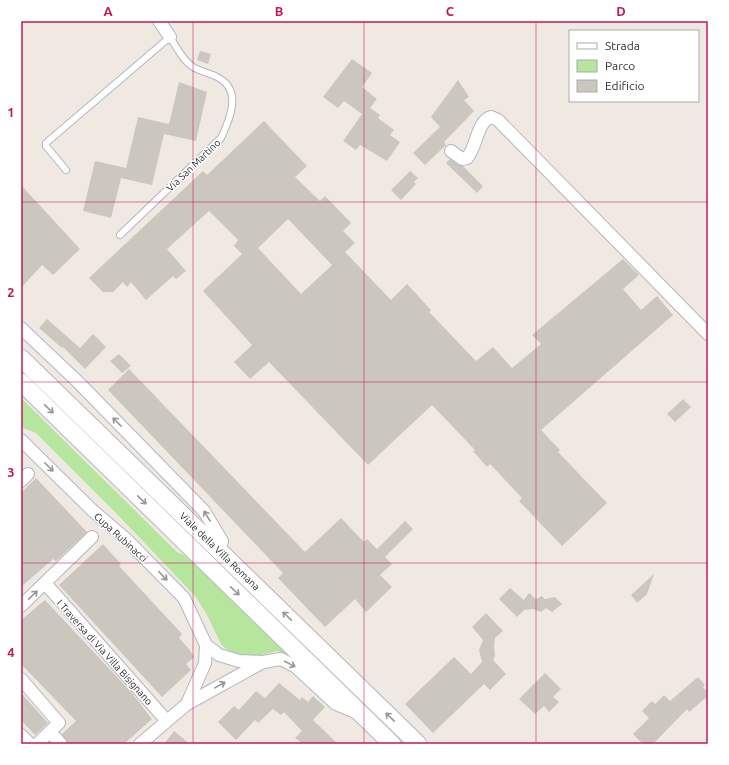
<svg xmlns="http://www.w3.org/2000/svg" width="729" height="765" font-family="Ubuntu,sans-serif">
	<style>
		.green { fill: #b6e59e }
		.building { fill: #cbc7bf; fill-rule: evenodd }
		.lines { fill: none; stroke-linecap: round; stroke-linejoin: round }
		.lane-casing { stroke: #b4b7c1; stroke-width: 8 }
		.street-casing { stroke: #b4b7c1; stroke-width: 14 }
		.secondary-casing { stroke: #b4b7c1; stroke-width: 19 }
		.lane { stroke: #fff; stroke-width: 6 }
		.street { stroke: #fff; stroke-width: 12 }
		.secondary { stroke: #fff; stroke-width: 17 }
		.oneway { stroke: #969696 }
		.grid { fill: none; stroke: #c2185b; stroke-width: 1; stroke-opacity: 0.55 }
		.labels { text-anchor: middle; stroke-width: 3; stroke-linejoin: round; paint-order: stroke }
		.street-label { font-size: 10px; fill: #2e2e2e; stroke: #fff }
		.neatline { fill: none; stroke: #c2185b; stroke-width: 1.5 }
		.grid-label { font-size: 13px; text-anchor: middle; font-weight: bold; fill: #c2185b }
	</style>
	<rect width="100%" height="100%" fill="#efe9e1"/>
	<!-- green -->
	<polygon class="green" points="21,398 177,552 184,555 295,657 277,651 257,656 240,655 227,650 221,644 207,615 196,597 118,515 36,433 21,427"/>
	<!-- building -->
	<g class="building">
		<polygon points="200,51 211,54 208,64 197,60"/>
		<polygon points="352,59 372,73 362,87 377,99 370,108 380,115 378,118 394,130 390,135 400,142 387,161 360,145 356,150 343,141 362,114 344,101 338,108 323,97"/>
		<polygon points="458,80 469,97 464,100 474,111 444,142 446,145 425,165 413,153 440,127 431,117"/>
		<polygon points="179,82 207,92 196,141 164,134 152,185 121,178 111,218 83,211 95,161 126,168 138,117 169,124"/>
		<path d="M264 121 307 166 295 177 320 201 325 196 351 223 343 231 355 243 345 252 391 300 407 284 431 310 429 312 476 361 493 347 512 368 541 344 532 335 623 259 639 275 623 289 641 310 657 296 673 315 541 430 560 450 558 452 607 503 562 546 519 501 522 498 490 464 487 467 473 451 475 450 432 405 368 465 269 362 250 379 234 362 252 345 203 291 242 254 234 246 238 240 209 211 167 249 186 271 176 279 173 276 146 300 131 282 127 287 123 282 113 292H103L89 278 203 171 207 175ZM288 219 332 265 301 294 258 248Z"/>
		<polygon points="450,159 463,166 483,186 477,193 446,163"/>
		<polygon points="410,171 418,178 414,182 416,184 401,200 391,190"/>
		<polygon points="21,185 80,249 53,275 42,265 21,288"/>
		<polygon points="47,319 80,348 93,334 106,347 85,369 63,347 62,348 39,328"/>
		<polygon points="119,354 131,366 122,373 110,361"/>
		<polygon points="129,369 305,552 341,518 364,542 367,539 377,549 405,521 413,529 385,557 392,564 380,575 392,587 366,612 355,599 325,627 278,578 283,573 108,390"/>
		<polygon points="683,399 691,407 675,422 667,414"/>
		<polygon points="36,478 87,532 56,561 53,559 21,587 21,493"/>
		<polygon points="103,544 121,564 119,566 182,634 179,638 189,649 194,657 186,664 191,670 162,697 59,585"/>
		<polygon points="654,574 647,594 637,603 631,595"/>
		<polygon points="510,588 524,600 529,593 536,599 542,596 545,599 555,597 562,604 552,612 546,608 541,612 533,609 524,610 517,617 499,599"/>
		<polygon points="45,600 131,692 152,719 124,744 68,744 62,734 76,721 21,664 21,620"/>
		<polygon points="486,613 503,631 495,638 494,646 495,656 493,660 506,674 490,690 484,684 433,733 405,704 454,657 471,674 482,662 479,650 483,640 472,627"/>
		<polygon points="545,673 561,689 553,697 559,702 549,712 544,706 535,714 519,699"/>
		<polygon points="698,677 705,685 703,687 708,693 708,696 689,712 687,709 653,744 643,744 633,734 649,718 642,711 652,701 655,704 664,695 670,701"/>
		<polygon points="279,683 300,700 302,697 308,702 313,696 325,707 313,720 338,744 303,744 295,738 302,731 284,712 281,715 273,709 258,723 255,720 236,740 218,722 234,706 239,710 256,691 265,698"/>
		<polygon points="21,693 48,723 35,735 21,720"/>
		<polygon points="174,731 190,744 164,744"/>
	</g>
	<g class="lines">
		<defs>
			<path id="lane" d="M66 170 46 146V143L170 37C176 46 183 61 193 67 201 72 211 73 219 78 242 91 230 119 221 138L120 235"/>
			<g id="street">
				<polyline points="159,21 170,37"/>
				<path d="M451 151 462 159 467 158C477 147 477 121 491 117L498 120 708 334"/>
				<polyline points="21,328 78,382 204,511 222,541 219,550"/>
				<polyline points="21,440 92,510 126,539 184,598 206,645 219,655 239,661 263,662 281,659 296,667 336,704 355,712"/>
				<polyline points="21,481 28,474"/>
				<polyline points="45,583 166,720"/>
				<polyline points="21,606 92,537"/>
				<polyline points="21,679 59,723 37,744"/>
				<polyline points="187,704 205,663 206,645"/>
				<polyline points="50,732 61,744"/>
				<polyline points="21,735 30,744"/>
				<polyline points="140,744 187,704 263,662"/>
			</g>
			<g id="secondary">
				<polyline points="21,358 418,744"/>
				<polyline points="21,382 392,744"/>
			</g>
		</defs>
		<!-- lane casing -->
		<use href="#lane" class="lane-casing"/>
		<!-- street casing -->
		<use href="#street" class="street-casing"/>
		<!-- secondary casing -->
		<use href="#secondary" class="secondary-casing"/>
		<!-- lane -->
		<use href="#lane" class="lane"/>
		<!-- street -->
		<use href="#street" class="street"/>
		<!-- secondary -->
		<use href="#secondary" class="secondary"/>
	</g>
	<!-- one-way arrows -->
	<defs><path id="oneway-shaft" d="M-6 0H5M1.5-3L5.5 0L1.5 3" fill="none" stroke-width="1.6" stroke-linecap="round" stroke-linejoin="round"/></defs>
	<g class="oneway">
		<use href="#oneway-shaft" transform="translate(49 409) rotate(44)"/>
		<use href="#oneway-shaft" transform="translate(117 422) rotate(-135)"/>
		<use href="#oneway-shaft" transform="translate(49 467) rotate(45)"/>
		<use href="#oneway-shaft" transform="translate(142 500) rotate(44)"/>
		<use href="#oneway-shaft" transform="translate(207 516) rotate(-122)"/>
		<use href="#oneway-shaft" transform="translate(163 576) rotate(46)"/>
		<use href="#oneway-shaft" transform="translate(235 591) rotate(44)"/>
		<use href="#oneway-shaft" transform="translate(33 595) rotate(-44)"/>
		<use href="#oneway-shaft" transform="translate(287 616) rotate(-136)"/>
		<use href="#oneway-shaft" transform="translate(290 664) rotate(28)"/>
		<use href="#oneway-shaft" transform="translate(220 685) rotate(-29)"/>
		<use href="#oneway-shaft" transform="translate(390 717) rotate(-136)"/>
	</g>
	<!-- grid -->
	<path class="grid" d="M193 21V744M364 21V744M536 21V744M21 202H708M21 382H708M21 563H708"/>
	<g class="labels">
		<!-- street labels -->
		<g class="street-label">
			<text transform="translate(193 165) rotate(-44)" y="4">Via San Martino</text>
			<text transform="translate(121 537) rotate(42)" y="4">Cupa Rubinacci</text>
			<text transform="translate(220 551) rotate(44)" y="4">Viale della Villa Romana</text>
			<text transform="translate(105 652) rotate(48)" y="4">I Traversa di Via Villa Bisignano</text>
		</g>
	</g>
	<!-- border -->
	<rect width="729" height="765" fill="none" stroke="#ffffff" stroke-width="44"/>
	<!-- legend -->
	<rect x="569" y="30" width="130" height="72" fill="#ffffff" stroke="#ababab"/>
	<rect x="577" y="43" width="20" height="6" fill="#ffffff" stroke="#ababab"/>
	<text x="605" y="50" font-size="12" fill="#2e2e2e">Strada</text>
	<rect x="577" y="60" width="20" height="12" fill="#b6e59e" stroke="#ababab"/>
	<text x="605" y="70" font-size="12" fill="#2e2e2e">Parco</text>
	<rect x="577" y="80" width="20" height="12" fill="#cbc7bf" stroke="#ababab"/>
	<text x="605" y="90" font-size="12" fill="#2e2e2e">Edificio</text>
	<rect x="22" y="22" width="685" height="721" class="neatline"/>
	<g class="grid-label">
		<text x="108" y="16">A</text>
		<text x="279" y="16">B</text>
		<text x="450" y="16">C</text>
		<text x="621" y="16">D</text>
		<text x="11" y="117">1</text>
		<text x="11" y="297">2</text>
		<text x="11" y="477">3</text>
		<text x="11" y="657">4</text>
	</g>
</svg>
